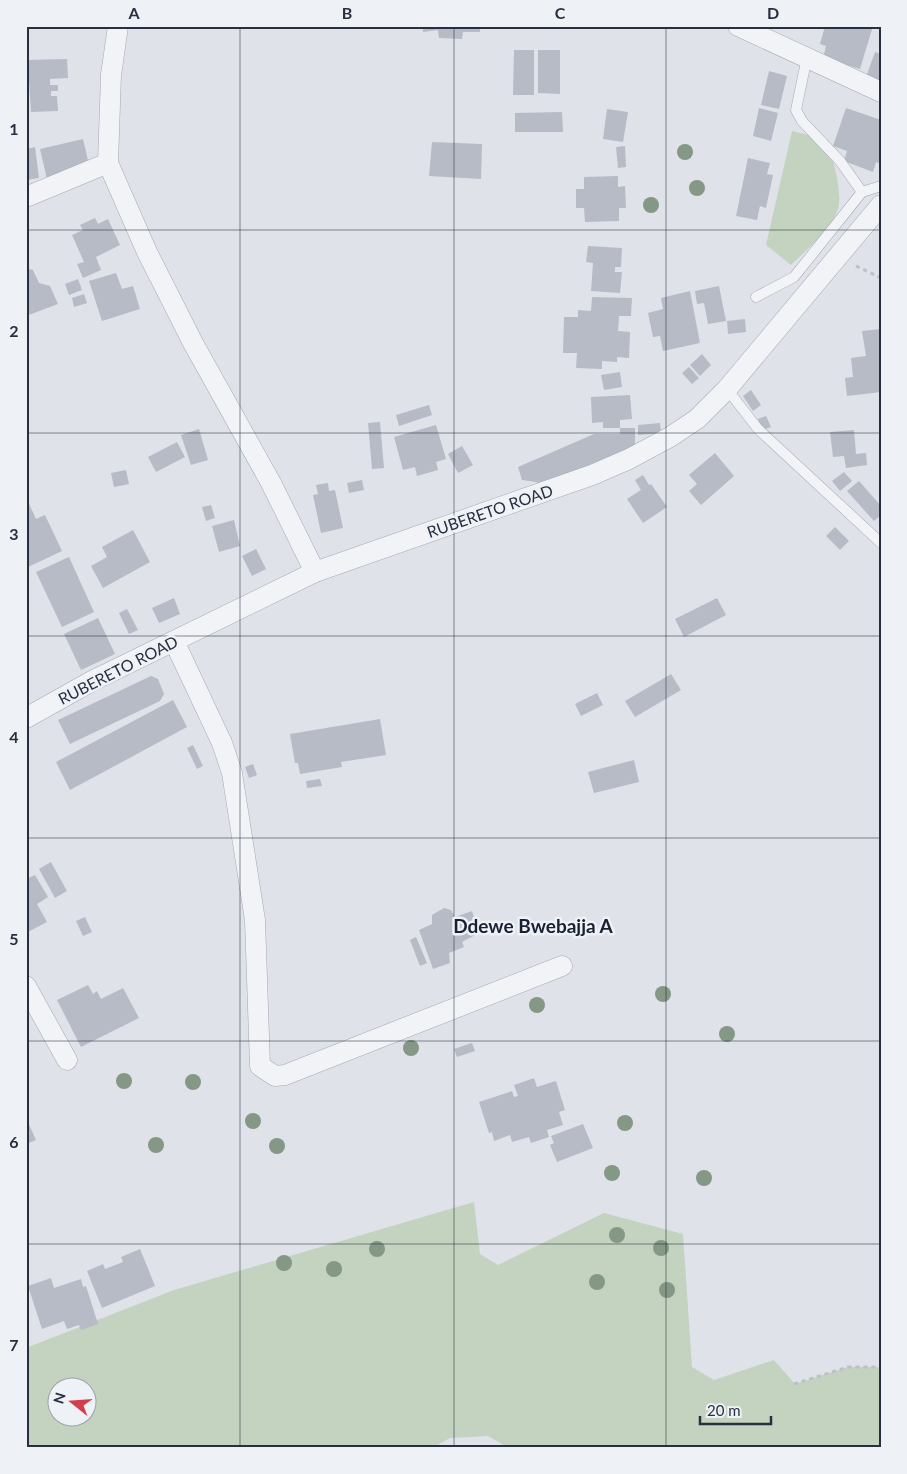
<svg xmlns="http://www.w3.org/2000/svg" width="907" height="1474" font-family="Lato,sans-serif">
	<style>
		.green { fill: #c3d3bf; fill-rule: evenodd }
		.building { fill: #b6bbc6 }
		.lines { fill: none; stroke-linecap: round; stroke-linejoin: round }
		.lane-casing { stroke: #a4a9b3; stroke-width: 11 }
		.street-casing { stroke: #a4a9b3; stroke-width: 21 }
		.path { stroke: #bcc0c7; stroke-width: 3; stroke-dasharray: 4 4; stroke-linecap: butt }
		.lane { stroke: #f1f3f7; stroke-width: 10 }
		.street { stroke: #f1f3f7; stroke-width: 20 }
		.tree { fill: #849885 }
		.grid { fill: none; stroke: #272f40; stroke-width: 1; stroke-opacity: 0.55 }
		.labels { text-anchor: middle; stroke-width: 5; stroke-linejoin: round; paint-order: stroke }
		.street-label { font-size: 16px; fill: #272f40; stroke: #eef1f6 }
		.quarter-label { font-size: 19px; font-weight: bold; fill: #192031; stroke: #eef1f6 }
		.neatline { fill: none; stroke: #272f40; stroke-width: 2 }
		.grid-label { font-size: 16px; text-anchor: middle; font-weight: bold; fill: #272f40 }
	</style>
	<rect width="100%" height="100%" fill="#dfe2e9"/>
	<!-- green -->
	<g class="green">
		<path d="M792 131 828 140C832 158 843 192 838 209 831 230 807 249 791 265L766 245Z"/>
		<path d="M474 1202 480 1254 498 1265 604 1213 683 1234 692 1367 714 1380 774 1360 795 1384 848 1367H881V1448H509L488 1436 450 1438 432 1448H26V1348L174 1290ZM58 1386H88V1416H58Z"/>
	</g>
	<!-- building -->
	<g class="building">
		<polygon points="423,26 480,26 480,32 463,32 462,39 439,38 438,30 423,32"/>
		<polygon points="825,26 873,26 860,69 823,58 826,46 820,44"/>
		<polygon points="514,50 534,50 534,95 513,95"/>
		<polygon points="538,50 560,50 560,94 538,93"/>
		<polygon points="875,52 881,54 881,82 866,77"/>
		<polygon points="67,59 68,78 50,79 50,85 58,85 58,91 51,91 51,96 57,96 58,111 31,112 29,81 26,81 26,60"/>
		<polygon points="769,71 787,76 779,109 761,105"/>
		<polygon points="759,108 778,113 771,141 753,136"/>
		<polygon points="846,108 881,120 881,164 876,162 873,172 844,161 847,151 833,146"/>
		<polygon points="607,109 628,112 623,142 603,139"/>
		<polygon points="562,112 563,132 515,132 515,113"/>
		<polygon points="83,139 90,169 47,179 40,149"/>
		<polygon points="432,142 482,144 481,179 429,176"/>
		<polygon points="625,146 626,167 618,168 616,147"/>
		<polygon points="35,147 39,178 26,180 26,149"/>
		<polygon points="748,158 770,163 767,174 773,175 766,208 760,206 757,220 736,216"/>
		<polygon points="618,176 618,187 625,186 626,208 619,208 619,221 585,222 584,208 576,208 576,189 584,189 584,177"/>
		<polygon points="95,218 98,224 108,219 120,245 96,257 101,270 83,278 77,264 84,262 72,235 83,230 80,225"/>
		<polygon points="588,246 622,248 621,267 615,267 615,272 622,272 620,293 591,291 593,263 586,262"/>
		<polygon points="26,268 33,270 39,283 50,286 58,304 26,316"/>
		<polygon points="116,273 122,289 133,286 140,309 102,321 89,281"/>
		<polygon points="78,279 82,290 69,295 65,284"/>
		<polygon points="719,286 726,321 708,324 704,303 697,304 695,291"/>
		<polygon points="690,291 700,343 663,351 660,336 653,337 648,313 663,309 661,298"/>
		<polygon points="84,294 87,303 74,307 72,298"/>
		<polygon points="592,297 632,298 631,316 619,316 618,331 630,332 629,358 617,357 617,362 602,361 602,369 576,368 577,353 563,353 564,317 578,317 578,310 591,311"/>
		<polygon points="745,319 746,332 728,334 727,321"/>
		<polygon points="881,329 881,392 847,396 845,378 853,377 851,358 866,356 862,331"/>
		<polygon points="702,354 711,365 700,376 690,365"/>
		<polygon points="689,367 699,378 692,384 682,373"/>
		<polygon points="620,372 622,387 604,390 601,375"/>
		<polygon points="751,390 761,405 753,411 743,396"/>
		<polygon points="630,395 632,419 620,420 620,428 603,428 603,422 592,423 591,397"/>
		<polygon points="429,405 432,415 399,426 396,415"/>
		<polygon points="766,416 771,427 763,430 758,419"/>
		<polygon points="380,422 384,468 372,469 368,423"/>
		<polygon points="660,423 661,433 638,435 638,425"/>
		<polygon points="436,425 446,459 436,462 438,470 417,476 415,467 403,470 394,437"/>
		<polygon points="620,428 635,428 635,451 539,490 537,482 522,480 518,467 594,434 620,434"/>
		<polygon points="199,429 208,460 191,465 181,435"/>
		<polygon points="854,430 856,454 866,453 867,465 846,468 844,456 833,457 830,432"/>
		<polygon points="177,442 185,457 156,472 148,457"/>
		<polygon points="462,446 473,465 458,473 448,454"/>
		<polygon points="715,453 734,476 701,505 689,491 697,484 689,475"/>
		<polygon points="126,470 129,484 114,487 111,473"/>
		<polygon points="844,472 852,481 840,491 832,481"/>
		<polygon points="643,475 649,485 651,484 667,507 643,523 627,499 641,490 635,480"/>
		<polygon points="362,480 364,490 349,493 347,483"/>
		<polygon points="859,481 881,506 881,515 874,521 847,491"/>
		<polygon points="328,483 329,491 335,490 343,528 321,533 313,495 318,494 316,485"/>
		<polygon points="26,497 36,519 45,515 62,551 26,568"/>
		<polygon points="211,505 215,518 206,521 202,507"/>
		<polygon points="234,520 240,546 219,552 212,526"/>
		<polygon points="835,527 849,541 840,550 826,536"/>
		<polygon points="133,530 150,562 103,588 91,566 107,557 102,547"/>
		<polygon points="256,549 266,569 252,576 242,556"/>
		<polygon points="69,557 94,612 62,627 36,572"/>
		<polygon points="174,598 180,614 159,623 152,608"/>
		<polygon points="717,598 726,615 684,637 675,619"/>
		<polygon points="127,609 138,630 129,634 119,613"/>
		<polygon points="98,618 115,654 81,670 64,634"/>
		<polygon points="671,674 681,690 635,717 625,701"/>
		<polygon points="151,676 158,679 164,694 160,701 70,744 58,720"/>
		<polygon points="597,693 603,705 581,716 575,704"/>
		<polygon points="173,700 187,727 70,790 56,762"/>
		<polygon points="380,719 386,755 341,762 342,767 300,774 298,763 295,763 290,734"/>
		<polygon points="193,745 203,766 197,769 187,748"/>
		<polygon points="634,760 639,782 594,793 588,772"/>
		<polygon points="253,764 257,775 249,778 245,767"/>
		<polygon points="320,779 322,786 307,788 306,781"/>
		<polygon points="51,862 67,891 55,898 39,869"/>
		<polygon points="35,875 48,897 37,904 47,922 26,933 26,879"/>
		<polygon points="444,908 451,910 455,917 472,911 479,933 462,942 464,947 449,953 450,963 433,969 419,930 432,924 432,915"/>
		<polygon points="85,917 92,932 83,936 76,921"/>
		<polygon points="416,937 427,963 420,966 410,940"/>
		<polygon points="88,985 93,994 97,991 101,999 123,988 139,1018 81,1047 57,1000"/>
		<polygon points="472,1043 475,1051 457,1057 454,1049"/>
		<polygon points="534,1078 537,1087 556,1081 565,1110 559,1112 563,1125 547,1130 549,1137 531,1143 529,1137 512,1142 510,1135 494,1141 492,1132 489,1133 479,1102 512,1091 514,1097 518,1096 514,1085"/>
		<polygon points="26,1118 36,1140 26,1144"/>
		<polygon points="583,1124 593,1148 557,1162 550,1145 554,1143 551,1136"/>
		<polygon points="140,1249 155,1286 102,1308 87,1271 103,1264 105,1269 123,1262 121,1257"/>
		<polygon points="51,1278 54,1288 81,1279 83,1287 86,1286 98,1324 81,1330 79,1325 67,1329 64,1321 42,1329 28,1286"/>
	</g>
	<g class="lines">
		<defs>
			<g id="lane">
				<polyline points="807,57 796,110 802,121 840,161 862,192"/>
				<polyline points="756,297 794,277 862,192 881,186"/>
				<polyline points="727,389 758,429 881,543"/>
			</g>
			<g id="street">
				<polyline points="118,26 111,75 108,163 147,252 193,343 271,483 315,572"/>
				<polyline points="738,26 881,92"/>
				<polyline points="26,197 108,163"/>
				<polyline points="174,641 222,743 232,773 255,920 260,1066 275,1076 285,1075 562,966"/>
				<polyline points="26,718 92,681 315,572 592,475 629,459 670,437 697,419 727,389 881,205"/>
				<polyline points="26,986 67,1060"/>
			</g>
		</defs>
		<!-- lane casing -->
		<use href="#lane" class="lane-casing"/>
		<!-- street casing -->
		<use href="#street" class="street-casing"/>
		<!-- path -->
		<g class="path">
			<polyline points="856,266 881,278"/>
			<polyline points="794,1384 848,1367 881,1367"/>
		</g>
		<!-- lane -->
		<use href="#lane" class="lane"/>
		<!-- street -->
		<use href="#street" class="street"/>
	</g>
	<!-- trees -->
	<g class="tree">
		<circle cx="685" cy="152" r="8"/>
		<circle cx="697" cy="188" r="8"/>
		<circle cx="651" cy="205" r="8"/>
		<circle cx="663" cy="994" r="8"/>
		<circle cx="537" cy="1005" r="8"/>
		<circle cx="727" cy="1034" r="8"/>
		<circle cx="411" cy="1048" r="8"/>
		<circle cx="124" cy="1081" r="8"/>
		<circle cx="193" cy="1082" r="8"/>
		<circle cx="253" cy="1121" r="8"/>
		<circle cx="625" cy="1123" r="8"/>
		<circle cx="156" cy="1145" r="8"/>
		<circle cx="277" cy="1146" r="8"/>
		<circle cx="612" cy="1173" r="8"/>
		<circle cx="704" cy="1178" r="8"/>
		<circle cx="617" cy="1235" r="8"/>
		<circle cx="661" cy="1248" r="8"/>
		<circle cx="377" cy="1249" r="8"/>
		<circle cx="284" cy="1263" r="8"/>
		<circle cx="334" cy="1269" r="8"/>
		<circle cx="597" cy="1282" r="8"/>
		<circle cx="667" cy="1290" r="8"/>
	</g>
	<!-- grid -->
	<path class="grid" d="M240 26V1448M454 26V1448M666 26V1448M26 230H881M26 433H881M26 636H881M26 838H881M26 1041H881M26 1244H881"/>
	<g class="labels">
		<!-- street labels -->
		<g class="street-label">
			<text transform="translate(490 511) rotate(-19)" y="6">RUBERETO ROAD</text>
			<text transform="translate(118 670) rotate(-27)" y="6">RUBERETO ROAD</text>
		</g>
		<!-- quarter labels -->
		<g class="quarter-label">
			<text x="533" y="933">Ddewe Bwebajja A</text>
		</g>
	</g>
	<!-- border -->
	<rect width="907" height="1474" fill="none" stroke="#eef1f6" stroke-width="55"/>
	<!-- north arrow -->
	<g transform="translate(72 1402) rotate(287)"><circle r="24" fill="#eef1f6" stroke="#9ea3ad"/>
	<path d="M0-4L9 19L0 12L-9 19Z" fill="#d33e4c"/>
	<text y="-8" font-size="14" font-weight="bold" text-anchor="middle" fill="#272f40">N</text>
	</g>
	<!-- scale -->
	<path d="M700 1416v8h71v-8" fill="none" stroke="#272f40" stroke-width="2.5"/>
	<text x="707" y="1416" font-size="15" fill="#272f40" stroke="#eef1f6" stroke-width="4" paint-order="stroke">20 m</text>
	<rect x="28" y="28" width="852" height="1418" class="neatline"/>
	<g class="grid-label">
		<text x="134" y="19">A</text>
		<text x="347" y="19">B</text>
		<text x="560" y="19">C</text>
		<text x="773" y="19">D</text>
		<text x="14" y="135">1</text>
		<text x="14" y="337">2</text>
		<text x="14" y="540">3</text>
		<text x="14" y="743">4</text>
		<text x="14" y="945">5</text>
		<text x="14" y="1148">6</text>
		<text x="14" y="1351">7</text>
	</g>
</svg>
